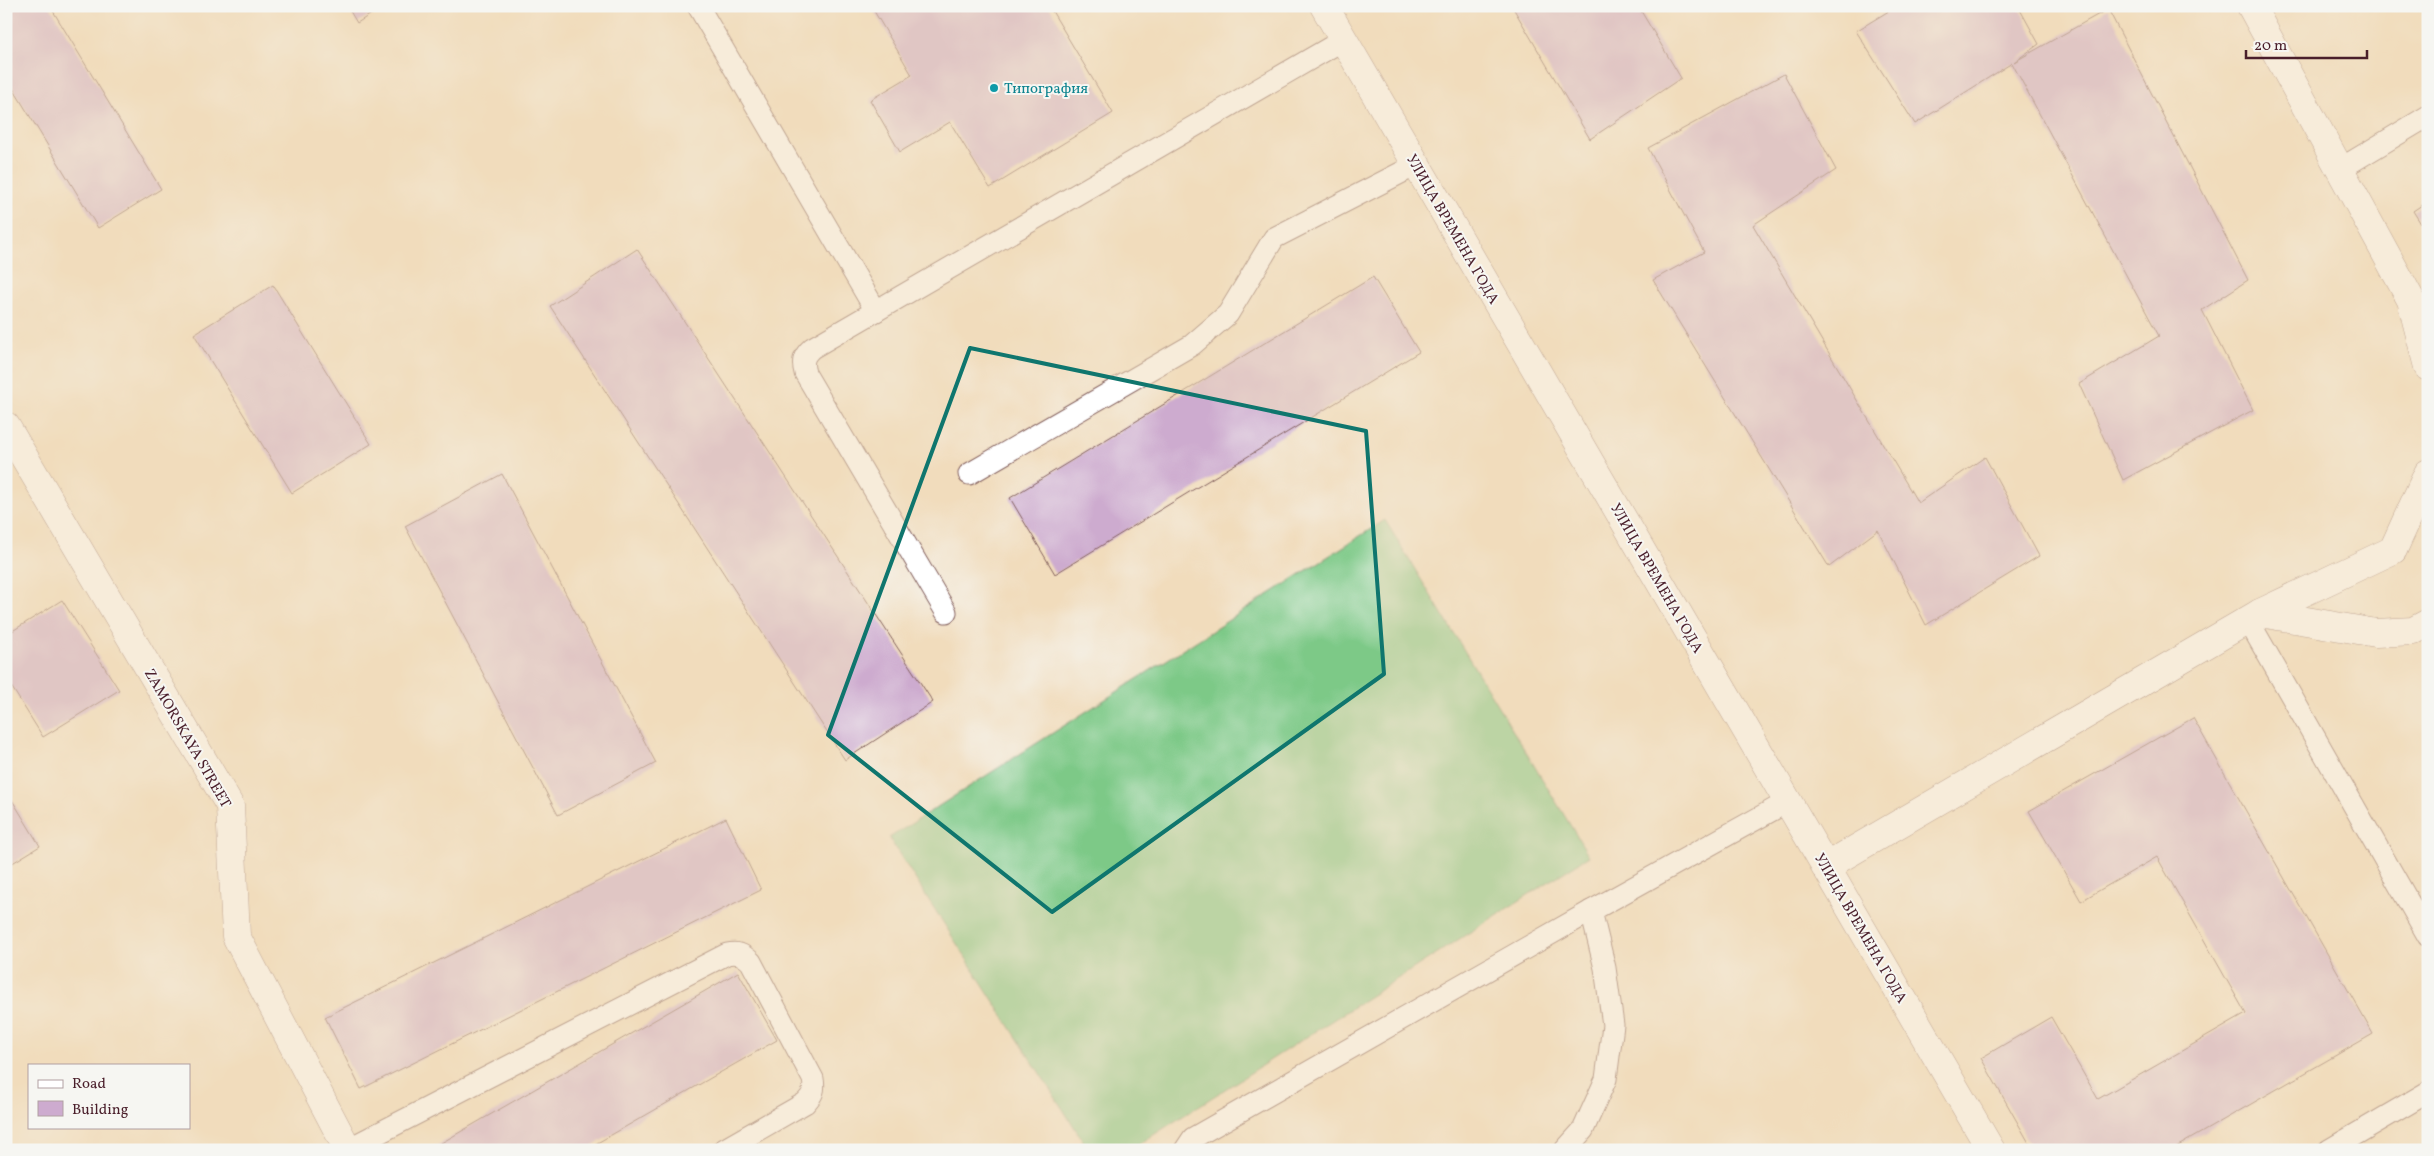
<svg xmlns="http://www.w3.org/2000/svg" width="2434" height="1156" font-family="Vollkorn,serif">
	<style>
		.garden { fill: #7dc987; stroke: #647459 }
		.building { fill: #cdabcf }
		.lines { fill: none; stroke-linecap: round; stroke-linejoin: round }
		.lane-casing { stroke: #84615e; stroke-width: 23 }
		.street-casing { stroke: #84615e; stroke-width: 29 }
		.lane { stroke: #fff; stroke-width: 21 }
		.street { stroke: #fff; stroke-width: 28 }
		.marked { fill: none; stroke: #0f766e; stroke-width: 4; stroke-linejoin: round }
		.culture-dot { fill: #0f9aa8; stroke: #f6f6f2; stroke-width: 2 }
		.labels { text-anchor: middle; stroke-width: 4; stroke-linejoin: round; paint-order: stroke }
		.culture-label { font-size: 15px; fill: #0d838f; stroke: #f6f6f2; text-anchor: start }
		.street-label { font-size: 15px; fill: #4a1f2b; stroke: #f6f6f2 }
	</style>
	<rect width="100%" height="100%" fill="#f6f6f2"/>
	<filter id="ink" filterUnits="userSpaceOnUse"><feTurbulence type="fractalNoise" baseFrequency=".02" numOctaves="2"/><feDisplacementMap in="SourceGraphic" scale="10" xChannelSelector="R" yChannelSelector="G"/><feConvolveMatrix kernelMatrix="1 2 1 2 8 2 1 2 1" color-interpolation-filters="sRGB"/></filter>
	<filter id="wash" filterUnits="userSpaceOnUse"><feTurbulence type="fractalNoise" baseFrequency=".0096" numOctaves="4" result="noise"/><feDisplacementMap in="SourceGraphic" scale="20" xChannelSelector="R" yChannelSelector="G"/><feGaussianBlur stdDeviation="1.12" result="paint"/><feColorMatrix in="noise" values="0 0 0 0 0 0 0 0 0 0 0 0 0 0 0 0 0 1.4 0 .05"/><feComposite in="paint" operator="in"/></filter>
	<g filter="url(#wash)">
		<rect width="100%" height="100%" fill="#f1dcbc"/>
		<!-- garden -->
		<polygon class="garden" points="1385,520 1589,856 1130,1150 1089,1150 889,838"/>
		<g id="blocks">
			<!-- building -->
			<g class="building">
				<polygon points="6,6 50,6 161,189 98,228 6,77"/>
				<polygon points="347,6 384,6 357,23"/>
				<polygon points="871,6 1049,6 1113,113 990,188 950,122 900,152 870,100 912,75"/>
				<polygon points="1512,6 1638,6 1681,78 1590,139"/>
				<polygon points="1897,6 2018,6 2039,44 2014,62 2108,9 2248,280 2202,310 2253,410 2123,480 2079,384 2159,336 2012,63 1915,124 1856,31"/>
				<polygon points="1784,74 1836,170 1753,225 1918,503 1985,457 2039,556 1926,625 1878,530 1829,567 1653,280 1704,252 1648,148"/>
				<polygon points="2428,201 2428,235 2413,211"/>
				<polygon points="637,249 933,702 845,760 550,306"/>
				<polygon points="1373,277 1419,352 1055,574 1010,498"/>
				<polygon points="273,285 371,444 292,493 194,334"/>
				<polygon points="502,474 656,763 558,815 405,526"/>
				<polygon points="62,600 119,690 43,737 6,678 6,635"/>
				<polygon points="2193,718 2373,1034 2171,1150 2033,1150 1981,1058 2051,1017 2098,1099 2246,1014 2157,857 2081,901 2029,811"/>
				<polygon points="6,790 40,846 6,867"/>
				<polygon points="726,818 761,890 361,1089 325,1017"/>
				<polygon points="738,972 777,1040 585,1150 429,1150"/>
			</g>
		</g>
	</g>
	<g filter="url(#ink)">
		<use href="#blocks" fill-opacity="0" stroke="#84615e" stroke-width="1"/>
		<g class="lines">
			<defs>
				<g id="lane">
					<polyline points="698,6 876,311"/>
					<polyline points="2340,169 2428,116"/>
					<polyline points="969,474 1192,345 1228,314 1274,238 1416,165"/>
					<path d="M946 612 805 373C802 362 803 356 812 348L1343 40"/>
					<polyline points="2248,620 2428,936"/>
					<path d="M346 1150 727 954C738 952 743 954 751 962L813 1079C815 1090 813 1095 805 1103L723 1150"/>
					<polyline points="1185,1150 1193,1138 1591,911 1787,802"/>
					<polyline points="1565,1150 1583,1130 1606,1079 1613,1025 1605,968 1591,911"/>
					<polyline points="2329,1150 2428,1092"/>
				</g>
				<g id="street">
					<polyline points="1324,6 1991,1150"/>
					<polyline points="2251,6 2411,300 2428,367"/>
					<polyline points="6,426 230,806 236,936 348,1150"/>
					<polyline points="2260,613 2393,550 2428,473"/>
					<polyline points="1825,867 2260,613 2376,633 2413,631 2428,623"/>
				</g>
			</defs>
			<!-- lane casing -->
			<use href="#lane" class="lane-casing"/>
			<!-- street casing -->
			<use href="#street" class="street-casing"/>
			<!-- lane -->
			<use href="#lane" class="lane"/>
			<!-- street -->
			<use href="#street" class="street"/>
		</g>
	</g>
	<!-- marked area -->
	<path d="M0 0H2434V1156H0ZM970 348 1366 431 1384 674 1052 912 828 735Z" fill="#f1dcbc" fill-opacity=".55" fill-rule="evenodd"/>
	<path class="marked" d="M970 348 1366 431 1384 674 1052 912 828 735Z"/>
	<!-- markers -->
	<circle class="culture-dot" cx="994" cy="88" r="5"/>
	<g class="labels">
		<!-- culture labels -->
		<g class="culture-label">
			<text x="1004" y="93">Типография</text>
		</g>
		<!-- street labels -->
		<g class="street-label">
			<text transform="translate(1453 229) rotate(60)" y="5">УЛИЦА ВРЕМЕНА ГОДА</text>
			<text transform="translate(1657 578) rotate(60)" y="5">УЛИЦА ВРЕМЕНА ГОДА</text>
			<text transform="translate(188 738) rotate(60)" y="5">ZAMORSKAYA STREET</text>
			<text transform="translate(1861 928) rotate(60)" y="5">УЛИЦА ВРЕМЕНА ГОДА</text>
		</g>
	</g>
	<!-- margin -->
	<rect width="2434" height="1156" fill="none" stroke="#f6f6f2" stroke-width="25"/>
	<!-- legend -->
	<rect x="28" y="1064" width="162" height="65" fill="#f6f6f2" stroke="#b1a0a2"/>
	<rect x="38" y="1080" width="25" height="8" fill="#ffffff" stroke="#b1a0a2"/>
	<text x="72" y="1088" font-size="15" fill="#4a1f2b">Road</text>
	<rect x="38" y="1101" width="25" height="15" fill="#cdabcf" stroke="#b1a0a2"/>
	<text x="72" y="1114" font-size="15" fill="#4a1f2b">Building</text>
	<!-- scale -->
	<path d="M2246 50v8h121v-8" fill="none" stroke="#4a1f2b" stroke-width="2.5"/>
	<text x="2254" y="50" font-size="15" fill="#4a1f2b" stroke="#f6f6f2" stroke-width="4" paint-order="stroke">20 m</text>
</svg>
